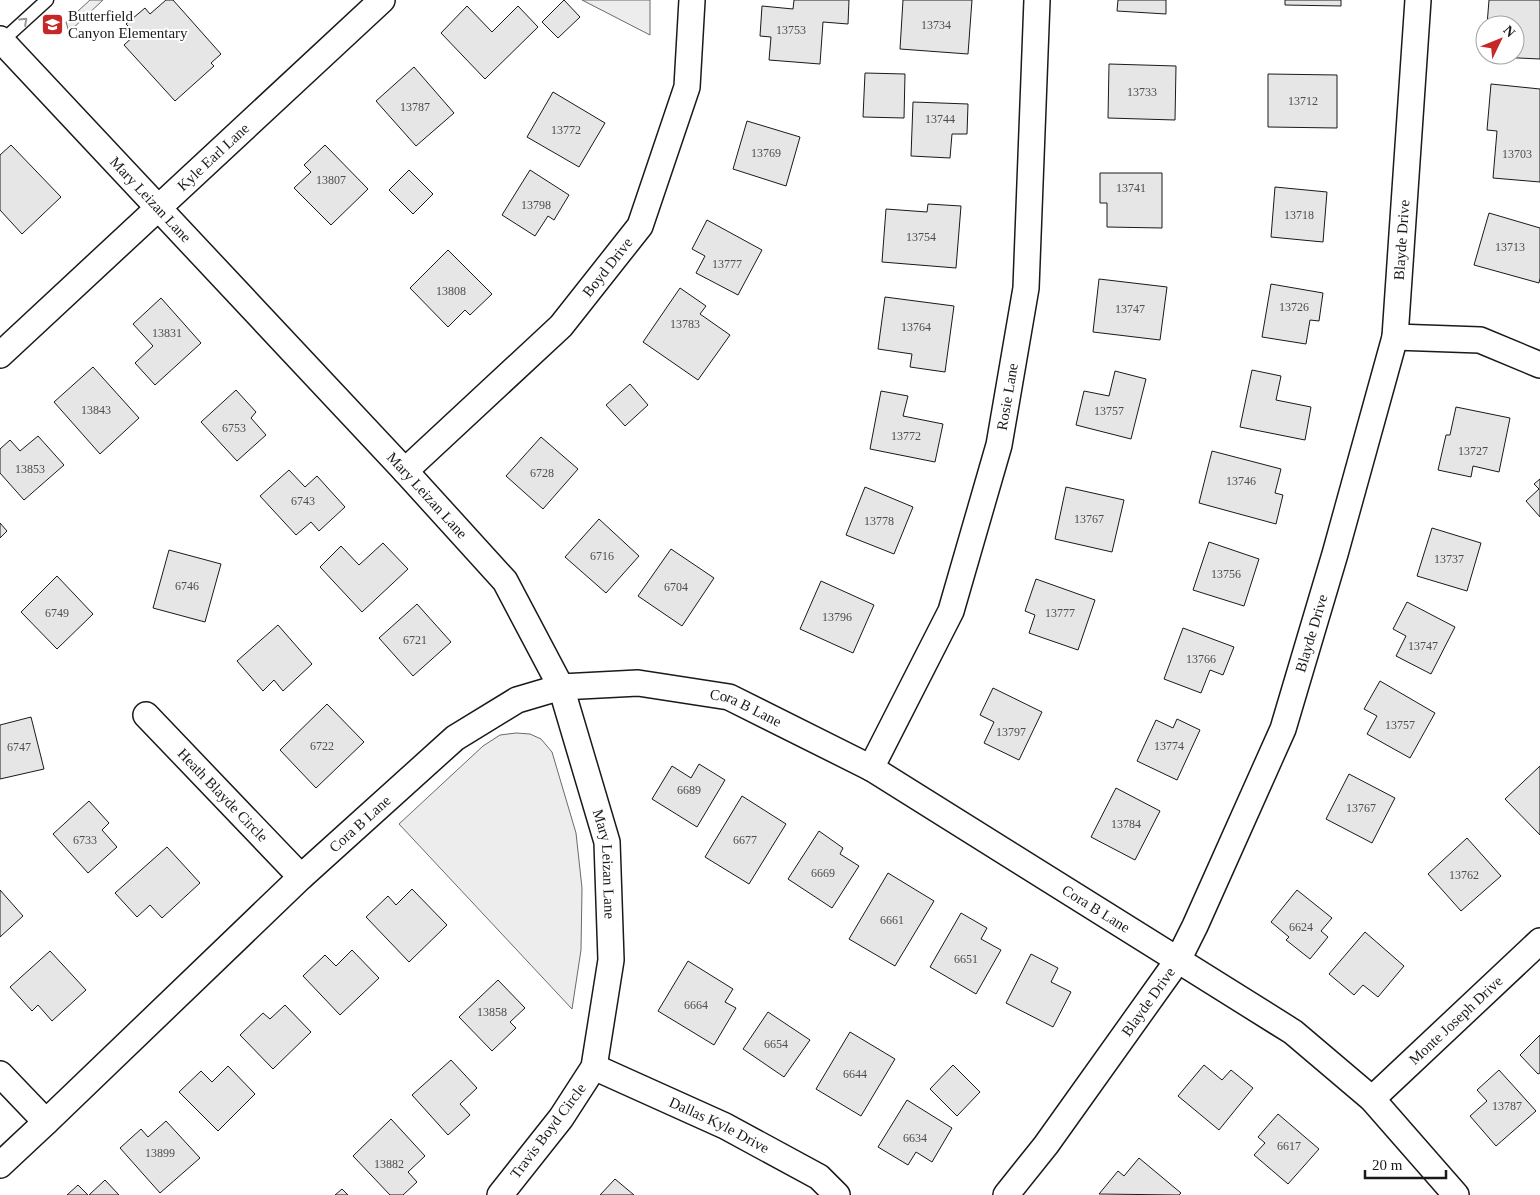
<svg xmlns="http://www.w3.org/2000/svg" width="1540" height="1195" font-family="'Times New Roman',serif">
	<style>
		.built { fill: #ededed; stroke: #6a6a6a }
		.building { fill: #e6e6e6; stroke: #1a1a1a }
		.lines { fill: none; stroke-linecap: round; stroke-linejoin: round }
		.service-casing { stroke: #1a1a1a; stroke-width: 15 }
		.minor-casing { stroke: #1a1a1a; stroke-width: 28 }
		.service { stroke: #fff; stroke-width: 12 }
		.minor { stroke: #fff; stroke-width: 25 }
		.oneway { stroke: #989898 }
		.labels { text-anchor: middle; stroke-width: 4; stroke-linejoin: round; paint-order: stroke }
		.number-label { font-size: 12px; fill: #4d4d4d }
		.poi-label { font-size: 15px; fill: #1a1a1a; stroke: #fff; text-anchor: start }
		.street-label { font-size: 15px; fill: #1a1a1a; stroke: #fff }
	</style>
	<rect width="100%" height="100%" fill="#fff"/>
	<!-- built -->
	<g class="built">
		<polygon points="90,0 103,0 69,32 66,22"/>
		<polygon points="582,0 650,0 650,35"/>
		<polygon points="516,733 530,734 541,739 552,752 576,833 582,888 581,950 572,1009 399,824 483,746 500,735"/>
	</g>
	<!-- building -->
	<g class="building">
		<polygon points="166,0 173,0 221,54 211,63 214,66 175,101 124,45 136,34 126,24 145,8 150,14"/>
		<polygon points="564,0 580,17 558,38 542,22"/>
		<polygon points="794,0 849,0 848,24 823,22 820,64 769,60 771,37 760,36 762,6 793,9"/>
		<polygon points="903,0 972,0 968,54 900,49"/>
		<polygon points="1118,0 1166,0 1166,14 1117,11"/>
		<polygon points="1285,0 1341,0 1341,6 1285,5"/>
		<polygon points="1489,0 1540,0 1540,59 1497,57 1497,55 1515,55 1515,25 1487,25"/>
		<polygon points="467,6 492,32 518,6 538,27 485,79 441,33"/>
		<polygon points="1109,64 1176,66 1175,120 1108,118"/>
		<polygon points="414,67 454,113 416,146 376,101"/>
		<polygon points="865,73 905,74 904,118 863,117"/>
		<polygon points="1268,74 1337,75 1337,128 1268,127"/>
		<polygon points="1491,84 1540,89 1540,182 1493,178 1497,131 1487,130"/>
		<polygon points="553,92 605,123 579,167 527,137"/>
		<polygon points="913,102 968,104 967,134 952,134 950,158 911,156"/>
		<polygon points="747,121 800,137 786,186 733,169"/>
		<polygon points="11,145 61,197 22,234 0,210 0,155"/>
		<polygon points="325,145 368,189 331,225 294,188 311,172 304,165"/>
		<polygon points="409,170 433,194 413,214 389,190"/>
		<polygon points="530,170 569,195 554,220 548,216 535,236 502,215"/>
		<polygon points="1100,173 1162,173 1162,228 1107,227 1107,203 1100,203"/>
		<polygon points="1275,187 1327,192 1323,242 1271,237"/>
		<polygon points="928,204 961,206 956,268 882,262 886,209 927,212"/>
		<polygon points="1489,213 1540,228 1540,278 1539,283 1474,265"/>
		<polygon points="707,220 762,250 738,295 696,273 705,256 692,249"/>
		<polygon points="448,250 492,294 470,315 465,310 448,327 410,288"/>
		<polygon points="1099,279 1167,287 1160,340 1093,332"/>
		<polygon points="1271,284 1323,293 1319,321 1310,320 1306,344 1262,337"/>
		<polygon points="680,288 706,306 700,314 730,335 698,380 643,342"/>
		<polygon points="885,297 954,306 945,372 910,367 912,354 878,349"/>
		<polygon points="161,298 201,343 155,385 135,363 153,346 133,324"/>
		<polygon points="93,367 139,418 100,454 54,402"/>
		<polygon points="1252,370 1281,376 1276,400 1311,407 1305,440 1240,427"/>
		<polygon points="1115,371 1146,379 1131,439 1076,425 1084,391 1109,396"/>
		<polygon points="630,384 648,405 625,426 606,405"/>
		<polygon points="236,390 256,412 251,418 266,435 237,461 201,422"/>
		<polygon points="881,391 908,396 903,416 943,424 935,462 870,449"/>
		<polygon points="1456,407 1510,418 1499,472 1473,466 1471,477 1438,470 1446,435 1450,435"/>
		<polygon points="38,436 64,465 24,500 0,473 0,449 10,440 20,451"/>
		<polygon points="541,437 578,469 543,509 506,476"/>
		<polygon points="1212,451 1281,469 1275,493 1283,495 1276,524 1199,503"/>
		<polygon points="289,470 305,487 317,476 345,507 319,531 311,522 296,535 260,496"/>
		<polygon points="1540,479 1540,517 1526,501 1539,489 1534,484"/>
		<polygon points="865,487 913,507 894,554 846,535"/>
		<polygon points="1066,487 1124,500 1112,552 1055,539"/>
		<polygon points="599,519 639,556 606,593 565,557"/>
		<polygon points="0,523 7,531 0,538"/>
		<polygon points="1432,528 1481,543 1467,591 1417,576"/>
		<polygon points="1209,542 1259,559 1244,606 1193,590"/>
		<polygon points="383,543 408,569 362,612 320,567 341,546 359,565"/>
		<polygon points="671,549 714,578 682,626 638,596"/>
		<polygon points="169,550 221,564 205,622 153,608"/>
		<polygon points="57,576 93,614 57,649 21,612"/>
		<polygon points="1036,579 1095,600 1078,650 1029,633 1035,615 1025,611"/>
		<polygon points="821,581 874,605 853,653 800,629"/>
		<polygon points="1407,602 1455,627 1431,674 1396,656 1406,636 1393,629"/>
		<polygon points="417,604 451,642 413,676 379,638"/>
		<polygon points="278,625 312,664 283,691 274,680 263,691 237,661"/>
		<polygon points="1183,628 1234,647 1223,675 1210,670 1201,693 1164,679"/>
		<polygon points="1380,681 1435,713 1410,758 1367,734 1377,716 1364,709"/>
		<polygon points="993,688 1042,712 1019,760 984,743 994,722 980,715"/>
		<polygon points="327,704 364,742 316,788 280,750"/>
		<polygon points="31,717 44,769 0,779 0,725"/>
		<polygon points="1177,719 1200,730 1177,780 1137,761 1156,720 1173,728"/>
		<polygon points="699,764 725,780 697,827 652,799 672,766 691,778"/>
		<polygon points="1540,766 1540,835 1505,799"/>
		<polygon points="1349,774 1395,798 1372,843 1326,819"/>
		<polygon points="1116,788 1160,811 1135,860 1091,837"/>
		<polygon points="742,796 786,824 749,884 705,857"/>
		<polygon points="89,801 109,823 102,830 117,847 88,873 53,834"/>
		<polygon points="819,831 843,848 840,854 859,866 832,908 788,879"/>
		<polygon points="1467,838 1501,876 1461,911 1428,874"/>
		<polygon points="167,847 200,883 162,918 150,905 137,917 115,893"/>
		<polygon points="888,873 934,901 895,966 849,939"/>
		<polygon points="412,889 447,925 409,962 366,917 388,896 396,905"/>
		<polygon points="0,890 23,916 0,937"/>
		<polygon points="1297,890 1332,918 1321,931 1328,937 1310,959 1286,940 1289,937 1271,922"/>
		<polygon points="961,913 987,928 981,939 1001,950 976,994 930,967"/>
		<polygon points="1365,932 1404,966 1378,997 1363,985 1354,995 1329,974"/>
		<polygon points="352,950 379,978 340,1015 303,976 325,955 336,966"/>
		<polygon points="50,951 86,990 52,1021 38,1005 32,1011 10,987"/>
		<polygon points="1031,954 1058,968 1051,982 1071,992 1053,1027 1006,1003"/>
		<polygon points="688,961 733,989 725,1002 736,1008 714,1045 658,1011"/>
		<polygon points="498,980 525,1008 510,1022 516,1028 492,1051 459,1017"/>
		<polygon points="285,1005 311,1032 273,1069 240,1035 263,1013 270,1019"/>
		<polygon points="768,1012 810,1040 784,1077 743,1049"/>
		<polygon points="850,1032 895,1059 861,1116 816,1089"/>
		<polygon points="1540,1035 1540,1073 1538,1074 1520,1055"/>
		<polygon points="451,1060 477,1088 460,1104 470,1115 448,1135 412,1095"/>
		<polygon points="953,1065 980,1092 957,1116 930,1089"/>
		<polygon points="1204,1065 1222,1080 1231,1070 1253,1088 1219,1130 1178,1096"/>
		<polygon points="228,1066 255,1094 218,1131 179,1092 201,1071 212,1082"/>
		<polygon points="1499,1070 1536,1111 1496,1146 1470,1116 1487,1101 1477,1090"/>
		<polygon points="907,1100 952,1128 932,1162 916,1152 908,1165 878,1147"/>
		<polygon points="1278,1114 1319,1149 1288,1184 1254,1155 1265,1143 1258,1137"/>
		<polygon points="391,1119 425,1156 408,1172 417,1182 403,1195 390,1195 353,1156"/>
		<polygon points="166,1121 200,1158 160,1193 120,1148 141,1129 148,1137"/>
		<polygon points="1139,1158 1181,1193 1179,1195 1099,1194 1118,1171 1124,1176"/>
		<polygon points="615,1179 634,1195 600,1195"/>
		<polygon points="105,1180 119,1195 89,1195"/>
		<polygon points="78,1185 88,1195 67,1195"/>
		<polygon points="342,1189 348,1195 335,1195"/>
	</g>
	<g class="lines">
		<defs>
			<polyline id="service" points="2,41 47,0"/>
			<g id="minor">
				<path id="s1" d="M0 39 405 471 505 581 561 687 607 842 611 960 594 1067 561 1118 500 1195"/>
				<polyline points="1395,337 1480,340 1540,365"/>
				<path id="s2" d="M0 355 382 0"/>
				<path id="s3" d="M405 471 561 326 640 226 687 87 692 0"/>
				<path id="s4" d="M146 715 301 877"/>
				<path id="s5" d="M871 768 951 611 999 445 1026 288 1037 0"/>
				<path id="s6" d="M594 1067 725 1126 819 1177 837 1195"/>
				<polyline points="0,1074 46,1122"/>
				<path id="s7" d="M1372 1099 1540 941"/>
				<path id="s8" d="M0 1165 46 1122 301 877 455 738 517 700 561 687 638 683 729 697 871 768 1293 1032 1372 1099 1456 1195"/>
				<path id="s9" d="M1006 1195 1046 1145 1178 960 1195 926 1283 729 1335 554 1395 337 1418 0"/>
			</g>
		</defs>
		<!-- service casing -->
		<use href="#service" class="service-casing"/>
		<!-- minor casing -->
		<use href="#minor" class="minor-casing"/>
		<!-- service -->
		<use href="#service" class="service"/>
		<!-- minor -->
		<use href="#minor" class="minor"/>
	</g>
	<!-- one-way arrows -->
	<defs><path id="oneway-chevron" d="M-2-3.5L2.5 0L-2 3.5" fill="none" stroke-width="1.6" stroke-linecap="round" stroke-linejoin="round" transform="scale(1.25)"/></defs>
	<use class="oneway" href="#oneway-chevron" transform="translate(24 21) rotate(-43)"/>
	<!-- icons -->
	<defs>
		<symbol id="school-square" viewBox="-11 -11 22 22"><rect x="-9" y="-9" width="18" height="18" rx="4" fill="#c62828" stroke="#fff"/><path d="M0-5L7-2L0 1L-7-2ZM-4 1L0 2.5L4 1V4Q0 6-4 4Z" fill="#fff"/></symbol>
	</defs>
	<g fill-rule="evenodd">
		<use href="#school-square" x="40" y="12" width="25" height="25"/>
	</g>
	<g class="labels">
		<!-- number labels -->
		<g class="number-label">
			<text x="936" y="29">13734</text>
			<text x="791" y="34">13753</text>
			<text x="1142" y="96">13733</text>
			<text x="1303" y="105">13712</text>
			<text x="415" y="111">13787</text>
			<text x="940" y="123">13744</text>
			<text x="566" y="134">13772</text>
			<text x="766" y="157">13769</text>
			<text x="1517" y="158">13703</text>
			<text x="331" y="184">13807</text>
			<text x="1131" y="192">13741</text>
			<text x="536" y="209">13798</text>
			<text x="1299" y="219">13718</text>
			<text x="921" y="241">13754</text>
			<text x="1510" y="251">13713</text>
			<text x="727" y="268">13777</text>
			<text x="451" y="295">13808</text>
			<text x="1294" y="311">13726</text>
			<text x="1130" y="313">13747</text>
			<text x="685" y="328">13783</text>
			<text x="916" y="331">13764</text>
			<text x="167" y="337">13831</text>
			<text x="96" y="414">13843</text>
			<text x="1109" y="415">13757</text>
			<text x="234" y="432">6753</text>
			<text x="906" y="440">13772</text>
			<text x="1473" y="455">13727</text>
			<text x="30" y="473">13853</text>
			<text x="542" y="477">6728</text>
			<text x="1241" y="485">13746</text>
			<text x="303" y="505">6743</text>
			<text x="1089" y="523">13767</text>
			<text x="879" y="525">13778</text>
			<text x="602" y="560">6716</text>
			<text x="1449" y="563">13737</text>
			<text x="1226" y="578">13756</text>
			<text x="187" y="590">6746</text>
			<text x="676" y="591">6704</text>
			<text x="57" y="617">6749</text>
			<text x="1060" y="617">13777</text>
			<text x="837" y="621">13796</text>
			<text x="415" y="644">6721</text>
			<text x="1423" y="650">13747</text>
			<text x="1201" y="663">13766</text>
			<text x="1400" y="729">13757</text>
			<text x="1011" y="736">13797</text>
			<text x="322" y="750">6722</text>
			<text x="1169" y="750">13774</text>
			<text x="19" y="751">6747</text>
			<text x="689" y="794">6689</text>
			<text x="1361" y="812">13767</text>
			<text x="1126" y="828">13784</text>
			<text x="85" y="844">6733</text>
			<text x="745" y="844">6677</text>
			<text x="823" y="877">6669</text>
			<text x="1464" y="879">13762</text>
			<text x="892" y="924">6661</text>
			<text x="1301" y="931">6624</text>
			<text x="966" y="963">6651</text>
			<text x="696" y="1009">6664</text>
			<text x="492" y="1016">13858</text>
			<text x="776" y="1048">6654</text>
			<text x="855" y="1078">6644</text>
			<text x="1507" y="1110">13787</text>
			<text x="915" y="1142">6634</text>
			<text x="1289" y="1150">6617</text>
			<text x="160" y="1157">13899</text>
			<text x="389" y="1168">13882</text>
		</g>
		<!-- poi labels -->
		<g class="poi-label">
			<text x="68" y="21">Butterfield<tspan x="68" dy="17">Canyon Elementary</tspan></text>
		</g>
		<!-- street labels -->
		<g class="street-label">
			<text dy="5" stroke="none"><textPath href="#s2" startOffset="291">Kyle Earl Lane</textPath></text>
			<text dy="5" stroke="none"><textPath href="#s1" startOffset="220">Mary Leizan Lane</textPath></text>
			<text dy="5" stroke="none"><textPath href="#s9" startOffset="1050">Blayde Drive</textPath></text>
			<text dy="5" stroke="none"><textPath href="#s3" startOffset="288">Boyd Drive</textPath></text>
			<text dy="5" stroke="none"><textPath href="#s5" startOffset="398">Rosie Lane</textPath></text>
			<text dy="5" stroke="none"><textPath href="#s1" startOffset="625">Mary Leizan Lane</textPath></text>
			<text dy="5" stroke="none"><textPath href="#s9" startOffset="645">Blayde Drive</textPath></text>
			<text dy="5" stroke="none"><textPath href="#s8" startOffset="931">Cora B Lane</textPath></text>
			<text dy="5" stroke="none"><textPath href="#s4" startOffset="111">Heath Blayde Circle</textPath></text>
			<text dy="5" stroke="none"><textPath href="#s8" startOffset="496">Cora B Lane</textPath></text>
			<text dy="5" stroke="none"><textPath href="#s1" startOffset="1044">Mary Leizan Lane</textPath></text>
			<text dy="5" stroke="none"><textPath href="#s8" startOffset="1336">Cora B Lane</textPath></text>
			<text dy="5" stroke="none"><textPath href="#s9" startOffset="240">Blayde Drive</textPath></text>
			<text dy="5" stroke="none"><textPath href="#s7" startOffset="115">Monte Joseph Drive</textPath></text>
			<text dy="5" stroke="none"><textPath href="#s6" startOffset="138">Dallas Kyle Drive</textPath></text>
			<text transform="translate(548 1131) rotate(-53)" y="5">Travis Boyd Circle</text>
		</g>
	</g>
	<!-- north arrow -->
	<g transform="translate(1500 40) rotate(47)"><circle r="24" fill="#ffffff" stroke="#a3a3a3"/>
	<path d="M0-4L9 19L0 12L-9 19Z" fill="#c62828"/>
	<text y="-8" font-size="14" font-weight="bold" text-anchor="middle" fill="#1a1a1a">N</text>
	</g>
	<!-- scale -->
	<path d="M1365 1170v8h81v-8" fill="none" stroke="#1a1a1a" stroke-width="2.5"/>
	<text x="1372" y="1170" font-size="15" fill="#1a1a1a" stroke="#ffffff" stroke-width="4" paint-order="stroke">20 m</text>
</svg>
